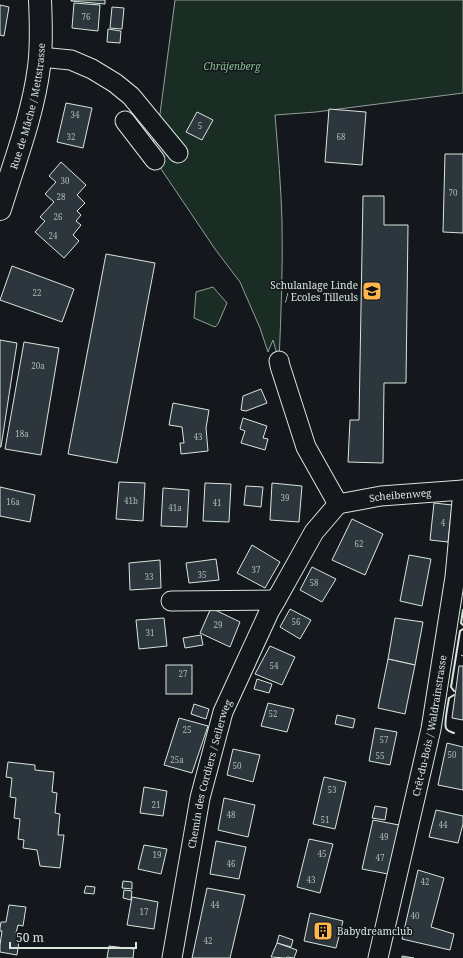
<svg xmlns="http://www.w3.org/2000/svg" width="463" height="958" font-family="'Noto Serif',serif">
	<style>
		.green { fill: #1a2d24; stroke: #939e99 }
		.building { fill: #2c363c; stroke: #d8e6dc }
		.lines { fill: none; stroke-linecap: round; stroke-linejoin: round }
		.minor-casing { stroke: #d8e6dc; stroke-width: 21 }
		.major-casing { stroke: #d8e6dc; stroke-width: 24 }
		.minor { stroke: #14181c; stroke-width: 19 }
		.major { stroke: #14181c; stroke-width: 22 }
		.fence { stroke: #d8e6dc; stroke-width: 1; stroke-dasharray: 5 2; stroke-linecap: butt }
		.wall { stroke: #d8e6dc; stroke-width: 2 }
		.labels { text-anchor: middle; stroke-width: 3; stroke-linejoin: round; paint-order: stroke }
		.number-label { font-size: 8px; fill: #adbab4 }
		.park-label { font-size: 10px; font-style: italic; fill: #8ac095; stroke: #14181c }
		.street-label { font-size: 10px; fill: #d8e6dc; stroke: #14181c }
		.poi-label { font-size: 10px; fill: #d8e6dc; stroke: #14181c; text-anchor: end }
	</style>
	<rect width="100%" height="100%" fill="#14181c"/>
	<!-- green -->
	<g class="green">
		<path d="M175 0H463V93L316 112 275 115C278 151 281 186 282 221 283 268 281 315 279 361L273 340 268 352 260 328 240 282 215 249 155 160 153 134 158 129Z"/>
		<polygon points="213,287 227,303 218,324 215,327 194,318 196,292"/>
	</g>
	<!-- building -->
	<g class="building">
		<polygon points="71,0 105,0 105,4 71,1"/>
		<polygon points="74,3 100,5 98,31 72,28"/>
		<polygon points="0,5 9,7 4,36 0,35"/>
		<polygon points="112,7 124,8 122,29 110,28"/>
		<polygon points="108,29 121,31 120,43 107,42"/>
		<polygon points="66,103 92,108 83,148 57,142"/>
		<polygon points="329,109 366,112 362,165 325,162"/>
		<polygon points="197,112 213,120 202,140 186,132"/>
		<polygon points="445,154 463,154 463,233 443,232"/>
		<polygon points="61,162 86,185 77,195 85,203 77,211 81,215 76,221 81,225 73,235 79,241 64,258 35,232 45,221 40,217 54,202 45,194 56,182 49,176"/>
		<polygon points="363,196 384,196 384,225 408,225 406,383 384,383 383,463 348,462 350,420 359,420"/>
		<polygon points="106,254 155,263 117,463 68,454"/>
		<polygon points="12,266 74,289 62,322 0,300"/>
		<polygon points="0,340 17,343 1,447 0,447"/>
		<polygon points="24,342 59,348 41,455 5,449"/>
		<polygon points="261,389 267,403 246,411 241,410 243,396"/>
		<polygon points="173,403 209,410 206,428 208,451 181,454 180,443 184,443 182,427 169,425"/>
		<polygon points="243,418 267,426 263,438 268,439 265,450 241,443 245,431 240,429"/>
		<polygon points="119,482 145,483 143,521 116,519"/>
		<polygon points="205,483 231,484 229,522 203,521"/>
		<polygon points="272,483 302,486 299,522 270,520"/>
		<polygon points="246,486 263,487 261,507 244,505"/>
		<polygon points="0,487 35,495 30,522 0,516"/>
		<polygon points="163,488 189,490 187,527 161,526"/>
		<polygon points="434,503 452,505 448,542 430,540"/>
		<polygon points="352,519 383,534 365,575 332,560"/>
		<polygon points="252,545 280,562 265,588 237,573"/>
		<polygon points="409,555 431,559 422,606 400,601"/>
		<polygon points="216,559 219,580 189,583 186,563"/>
		<polygon points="160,560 161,588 130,590 129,563"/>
		<polygon points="312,567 336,579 322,602 300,590"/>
		<polygon points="211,608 240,622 230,647 200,633"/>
		<polygon points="290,609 311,620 300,639 280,627"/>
		<polygon points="164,618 167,646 139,649 136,620"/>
		<polygon points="395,618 423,622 415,665 388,659"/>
		<polygon points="201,635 203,645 185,648 183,638"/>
		<polygon points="270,646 295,657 282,685 255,674"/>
		<polygon points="388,659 415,665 405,714 378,708"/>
		<rect x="166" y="665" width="26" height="29"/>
		<polygon points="459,666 463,666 463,720 452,718"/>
		<polygon points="257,679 272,684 269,693 254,689"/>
		<polygon points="268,703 294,709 287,732 261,726"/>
		<polygon points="194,704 209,709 206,719 191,714"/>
		<polygon points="337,715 355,719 353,728 335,724"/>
		<polygon points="179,718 208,726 192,773 164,765"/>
		<polygon points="375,728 397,732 390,765 369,761"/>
		<polygon points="447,743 463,747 463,790 438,785"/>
		<polygon points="233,749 260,755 253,782 227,775"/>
		<polygon points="8,762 35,765 35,770 54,772 52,792 57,793 55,813 60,814 58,835 64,835 60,868 40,866 37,850 23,848 24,840 18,839 20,819 14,818 16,798 10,797 12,778 6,777"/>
		<polygon points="324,777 346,782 335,829 313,824"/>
		<polygon points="144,787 167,791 163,816 140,813"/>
		<polygon points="224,798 255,805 248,837 218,830"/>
		<polygon points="375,806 387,808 385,820 372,818"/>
		<polygon points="436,810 463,816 463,824 458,843 429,837"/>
		<polygon points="373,820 399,825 388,874 362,869"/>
		<polygon points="309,839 333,844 320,893 297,887"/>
		<polygon points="216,841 246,847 239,879 210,874"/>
		<polygon points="144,845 167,849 161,874 138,869"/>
		<polygon points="418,870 444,878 431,927 454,934 450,950 402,939"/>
		<polygon points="123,881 132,882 132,889 122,888"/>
		<polygon points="86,886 95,887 94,894 84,893"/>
		<polygon points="207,888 245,895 230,958 192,958"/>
		<polygon points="124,890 132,891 131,900 123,898"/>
		<polygon points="132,897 158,902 154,929 127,925"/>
		<polygon points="9,905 26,907 23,926 18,925 16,933 20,934 17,955 0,952 0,945 2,931 0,931 0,928 1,922 6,922"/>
		<polygon points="310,913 343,921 336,948 304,941"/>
		<polygon points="279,935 293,940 291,947 277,943"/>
		<polygon points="277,943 297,950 294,958 287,957 286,958 271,957"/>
		<polygon points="109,946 134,949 133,958 107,958"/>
		<polygon points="402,956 414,958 402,958"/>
	</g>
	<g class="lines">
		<defs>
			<g id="minor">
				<polyline points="40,57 71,60 92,69 115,83 131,96 178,153"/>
				<polyline points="125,121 155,160"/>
				<polyline points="279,361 280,366 306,447 338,504"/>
				<path id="s1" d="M338 504 381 496 463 490"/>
				<polyline points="171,601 276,600"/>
				<path id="s2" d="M172 958 200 798 223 712 269 612 276 600 314 532 338 504"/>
				<path id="s3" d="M378 958 431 729 455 577 463 490"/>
			</g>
			<g id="major">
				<path id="s4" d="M0 209C14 163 33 115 39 67 42 45 41 22 40 0"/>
			</g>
		</defs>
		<!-- minor casing -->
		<use href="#minor" class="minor-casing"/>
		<!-- major casing -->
		<use href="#major" class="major-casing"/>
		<!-- minor -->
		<use href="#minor" class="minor"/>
		<!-- major -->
		<use href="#major" class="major"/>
		<!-- fence -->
		<polyline class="fence" points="461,655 463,656"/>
		<!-- wall -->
		<g class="wall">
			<polyline points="463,610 461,623 463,625"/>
			<polyline points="454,691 451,687 460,631 463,629"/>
			<path d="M454 695 449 698C448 704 444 723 446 728 447 731 451 732 454 733"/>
		</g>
	</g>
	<!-- icons -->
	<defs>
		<symbol id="school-square" viewBox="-11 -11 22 22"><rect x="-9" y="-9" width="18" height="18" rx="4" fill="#ffb74d" stroke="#14181c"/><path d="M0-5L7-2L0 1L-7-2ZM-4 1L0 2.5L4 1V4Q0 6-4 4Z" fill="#111"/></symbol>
		<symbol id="building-square" viewBox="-11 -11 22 22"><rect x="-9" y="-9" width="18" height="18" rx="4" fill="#ffb74d" stroke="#14181c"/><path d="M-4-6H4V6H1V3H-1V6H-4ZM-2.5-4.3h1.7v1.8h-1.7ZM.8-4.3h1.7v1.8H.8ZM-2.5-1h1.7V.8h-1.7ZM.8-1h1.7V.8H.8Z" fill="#111"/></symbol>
	</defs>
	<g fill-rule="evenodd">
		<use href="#school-square" x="361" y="280" width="22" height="22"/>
		<use href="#building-square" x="312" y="920" width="22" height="22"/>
	</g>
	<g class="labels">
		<!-- number labels -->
		<g class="number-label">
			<text x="86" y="20">76</text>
			<text x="75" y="118">34</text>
			<text x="200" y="129">5</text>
			<text x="71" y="140">32</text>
			<text x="341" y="140">68</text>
			<text x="65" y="184">30</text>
			<text x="453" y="196">70</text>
			<text x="61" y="200">28</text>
			<text x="58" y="220">26</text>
			<text x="53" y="239">24</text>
			<text x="37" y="296">22</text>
			<text x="38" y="369">20a</text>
			<text x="22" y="437">18a</text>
			<text x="198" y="440">43</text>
			<text x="285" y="501">39</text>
			<text x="131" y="504">41b</text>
			<text x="13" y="505">16a</text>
			<text x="217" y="506">41</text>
			<text x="175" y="511">41a</text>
			<text x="443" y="526">4</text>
			<text x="359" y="547">62</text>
			<text x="256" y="573">37</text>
			<text x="202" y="578">35</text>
			<text x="149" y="580">33</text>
			<text x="314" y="586">58</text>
			<text x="296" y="625">56</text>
			<text x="218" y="628">29</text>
			<text x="150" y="636">31</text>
			<text x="274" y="669">54</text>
			<text x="183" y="677">27</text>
			<text x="273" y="717">52</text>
			<text x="187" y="733">25</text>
			<text x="384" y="743">57</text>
			<text x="452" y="758">50</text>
			<text x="380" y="759">55</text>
			<text x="177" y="763">25a</text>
			<text x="237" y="769">50</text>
			<text x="332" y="793">53</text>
			<text x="156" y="808">21</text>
			<text x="231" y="818">48</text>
			<text x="325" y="823">51</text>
			<text x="443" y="828">44</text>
			<text x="384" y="840">49</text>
			<text x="322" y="857">45</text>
			<text x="157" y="858">19</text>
			<text x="380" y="861">47</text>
			<text x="231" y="867">46</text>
			<text x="311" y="883">43</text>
			<text x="425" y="885">42</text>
			<text x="215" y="908">44</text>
			<text x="144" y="915">17</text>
			<text x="415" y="919">40</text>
			<text x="208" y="944">42</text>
		</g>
		<!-- park labels -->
		<g class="park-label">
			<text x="232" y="70">Chräjenberg</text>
		</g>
		<!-- street labels -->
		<g class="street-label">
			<text dy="4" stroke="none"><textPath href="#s4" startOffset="107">Rue de Mâche / Mettstrasse</textPath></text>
			<text dy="4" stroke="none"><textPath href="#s1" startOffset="63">Scheibenweg</textPath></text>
			<text dy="4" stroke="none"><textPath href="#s3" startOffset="238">Crêt-du-Bois / Waldrainstrasse</textPath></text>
			<text dy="4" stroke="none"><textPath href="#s2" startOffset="188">Chemin des Cordiers / Seilerweg</textPath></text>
		</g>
		<!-- poi labels -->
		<g class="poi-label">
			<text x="358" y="289">Schulanlage Linde<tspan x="358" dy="12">/ Ecoles Tilleuls</tspan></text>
			<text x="337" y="935" text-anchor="start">Babydreamclub</text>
		</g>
	</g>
	<!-- scale -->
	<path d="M10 942v6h126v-6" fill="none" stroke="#d8e6dc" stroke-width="2"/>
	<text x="16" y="942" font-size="12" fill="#d8e6dc" stroke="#14181c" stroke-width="3" paint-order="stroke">50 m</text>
</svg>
